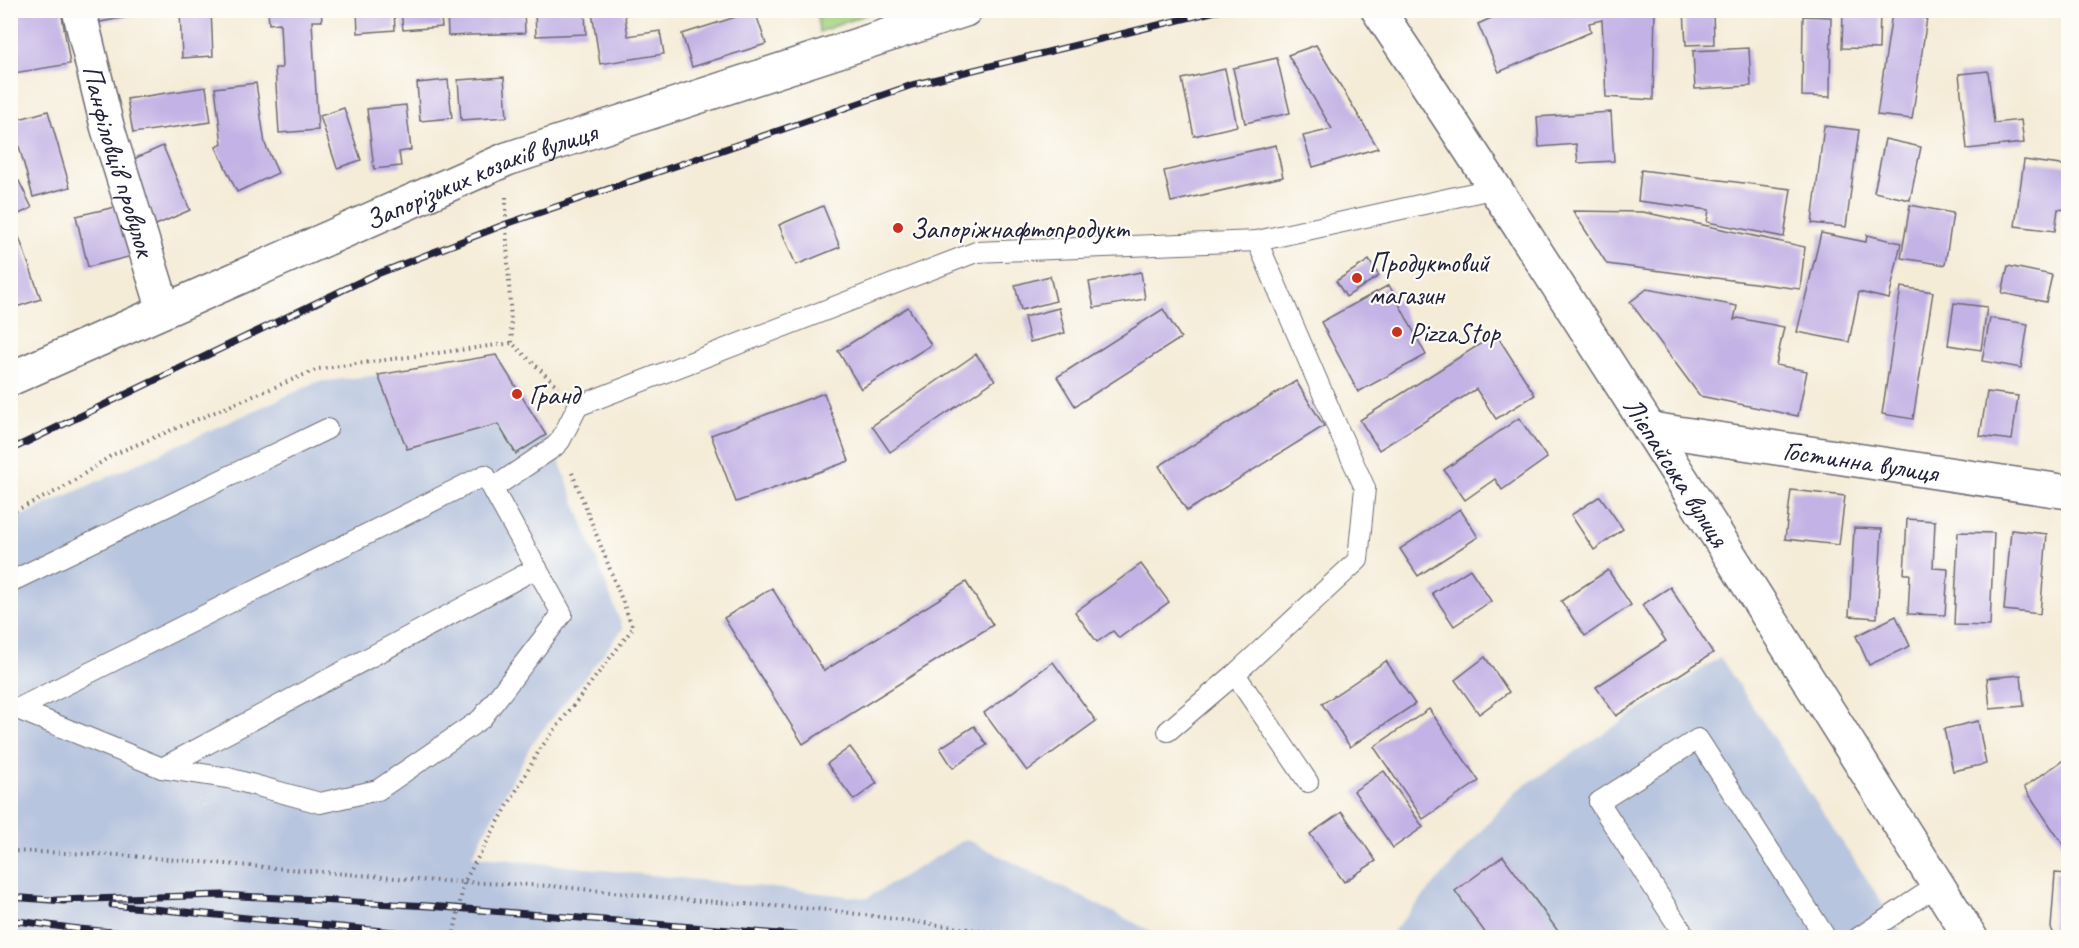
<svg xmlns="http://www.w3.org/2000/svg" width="2079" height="948" font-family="Caveat,sans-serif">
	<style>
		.industrial { fill: #b8c5de }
		.green { fill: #a2d17f; stroke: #627a5d; stroke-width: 1.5 }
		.building { fill: #c2b2e5 }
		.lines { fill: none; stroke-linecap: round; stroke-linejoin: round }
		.service-casing { stroke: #6c6972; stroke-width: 22 }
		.minor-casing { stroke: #6c6972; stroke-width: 36 }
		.secondary-casing { stroke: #6c6972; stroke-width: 36 }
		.path { stroke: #6c6972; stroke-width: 4; stroke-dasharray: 1.5 4.5; stroke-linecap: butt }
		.service { stroke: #fff; stroke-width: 20 }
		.minor { stroke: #fff; stroke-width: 33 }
		.secondary { stroke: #fff; stroke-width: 33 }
		.rail-casing { stroke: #22223b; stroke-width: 7 }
		.rail { stroke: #fdfcf7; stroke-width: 4.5; stroke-dasharray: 14; stroke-linecap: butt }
		.poi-dot { fill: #c8321e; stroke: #fdfcf7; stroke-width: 2 }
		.labels { text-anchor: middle; stroke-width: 4.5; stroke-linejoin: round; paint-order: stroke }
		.street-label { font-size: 28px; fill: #22223b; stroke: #fdfcf7 }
		.poi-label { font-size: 28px; fill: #22223b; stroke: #fdfcf7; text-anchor: start }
	</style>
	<rect width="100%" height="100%" fill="#fdfcf7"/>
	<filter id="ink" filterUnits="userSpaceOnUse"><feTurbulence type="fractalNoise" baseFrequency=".0167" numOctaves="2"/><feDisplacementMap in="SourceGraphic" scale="12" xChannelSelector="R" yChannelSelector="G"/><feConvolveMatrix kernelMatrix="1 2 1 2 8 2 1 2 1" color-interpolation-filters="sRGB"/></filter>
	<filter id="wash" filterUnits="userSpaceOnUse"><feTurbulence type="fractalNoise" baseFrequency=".008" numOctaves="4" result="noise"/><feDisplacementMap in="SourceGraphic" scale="24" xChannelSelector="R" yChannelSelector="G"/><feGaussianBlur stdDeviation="1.35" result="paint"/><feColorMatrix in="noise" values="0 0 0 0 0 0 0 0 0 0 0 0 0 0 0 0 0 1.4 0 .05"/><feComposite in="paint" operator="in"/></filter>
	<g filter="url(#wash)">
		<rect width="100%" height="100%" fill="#f5ecd8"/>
		<!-- industrial -->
		<g class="industrial">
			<polygon points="378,375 407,449 498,424 516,454 546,435 554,447 623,629 531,745 472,856 867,898 966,839 1163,937 11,937 10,521 317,382"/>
			<polygon points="1720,657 1905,937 1387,938 1516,791"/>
		</g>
		<!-- green -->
		<polygon class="green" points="817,11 817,10 876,11 819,32"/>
		<g id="blocks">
			<!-- building -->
			<g class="building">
				<polygon points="10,10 61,10 70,64 14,73 10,52"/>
				<polygon points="98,10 137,10 138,15 100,22"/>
				<polygon points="180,10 211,10 213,56 182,58"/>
				<polygon points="268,10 321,10 322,21 312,21 318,130 279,133 275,68 282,68 280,23 269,24"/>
				<polygon points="357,10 394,10 395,30 358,33"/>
				<polygon points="401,10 440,10 442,27 403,30"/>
				<polygon points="447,10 524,10 525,33 448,36"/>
				<polygon points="535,10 585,10 586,34 536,36"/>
				<polygon points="602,10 624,10 628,36 660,31 664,54 600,64 592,12"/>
				<polygon points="1509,10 1655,10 1653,100 1606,97 1602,20 1589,23 1591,32 1499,72 1478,24"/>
				<polygon points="1684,10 1713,10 1714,44 1686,45"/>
				<polygon points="1843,10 1880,10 1879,49 1842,48"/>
				<polygon points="755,11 766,44 692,67 682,34"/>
				<polygon points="1892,13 1927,18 1912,119 1877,115"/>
				<polygon points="1803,16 1831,17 1830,97 1802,96"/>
				<polygon points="1316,45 1378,148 1313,167 1303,136 1332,129 1288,55"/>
				<polygon points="1749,48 1751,86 1695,89 1693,51"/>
				<polygon points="1277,58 1290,113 1245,123 1233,68"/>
				<polygon points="1225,69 1237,126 1194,136 1182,79"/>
				<polygon points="1988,71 1994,123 2021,120 2024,143 1967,149 1959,74"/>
				<polygon points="504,77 507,117 461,120 458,80"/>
				<polygon points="448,80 452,118 420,121 417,83"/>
				<polygon points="256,83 265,144 278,173 237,192 216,147 222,144 215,88"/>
				<polygon points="206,87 211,122 133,133 127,99"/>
				<polygon points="406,105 411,150 399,152 401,166 374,169 367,109"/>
				<polygon points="344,108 361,160 337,168 320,116"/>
				<polygon points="48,111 70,187 33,197 12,121"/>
				<polygon points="1611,112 1614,161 1578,163 1576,144 1539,147 1537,117"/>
				<polygon points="1824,126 1859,130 1846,227 1812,223"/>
				<polygon points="1885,139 1921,147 1910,200 1874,192"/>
				<polygon points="1276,145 1283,177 1171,202 1164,171"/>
				<polygon points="163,146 190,210 156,225 129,161"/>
				<polygon points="2024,160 2068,166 2068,210 2058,209 2055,231 2015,226"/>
				<polygon points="1641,170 1791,189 1784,237 1707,222 1709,210 1638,201"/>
				<polygon points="19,181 32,208 10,218 10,185"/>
				<polygon points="124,205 136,255 88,267 76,216"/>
				<polygon points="1910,205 1953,213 1945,265 1901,258"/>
				<polygon points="823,206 840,247 796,265 779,225"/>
				<polygon points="1573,211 1643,212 1805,247 1800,289 1607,264"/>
				<polygon points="1821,233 1866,242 1867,235 1901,243 1889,299 1859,292 1849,342 1797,332"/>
				<polygon points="19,237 41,299 10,309 10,240"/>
				<polygon points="1369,260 1379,276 1346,297 1336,281"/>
				<polygon points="2008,266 2052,275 2046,302 2002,293"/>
				<polygon points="1141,272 1145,299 1094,308 1089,282"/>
				<polygon points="1050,276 1056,301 1021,310 1015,285"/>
				<polygon points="1389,285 1426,355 1358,392 1321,322"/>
				<polygon points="1901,287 1933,292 1913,419 1882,414"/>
				<polygon points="1647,289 1737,306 1734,320 1738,318 1784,327 1776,365 1807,371 1798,416 1700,396 1630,302"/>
				<polygon points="1954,303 1987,307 1981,350 1948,345"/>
				<polygon points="908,307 931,345 861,389 838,351"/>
				<polygon points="1059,308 1065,333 1030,342 1024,317"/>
				<polygon points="1163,309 1181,338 1075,406 1057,377"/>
				<polygon points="1990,318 2028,324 2021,368 1982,361"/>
				<polygon points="1496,334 1535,395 1496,419 1476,389 1379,450 1360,420"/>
				<polygon points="976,354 995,380 890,452 872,426"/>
				<polygon points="496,355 546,435 516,454 498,424 407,449 378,375"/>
				<polygon points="1296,381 1324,426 1187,511 1159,466"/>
				<polygon points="1987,392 2018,396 2012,440 1980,436"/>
				<polygon points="824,393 849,461 736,502 711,435"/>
				<polygon points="1519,418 1547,458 1502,490 1495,479 1465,500 1444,470"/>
				<polygon points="1791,490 1845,496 1839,545 1785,539"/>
				<polygon points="1600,496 1623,529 1594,550 1571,515"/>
				<polygon points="1460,509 1478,537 1418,576 1400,549"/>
				<polygon points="1907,519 1935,521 1933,568 1948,569 1945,615 1908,614 1910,574 1904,574"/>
				<polygon points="1854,528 1882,529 1877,618 1849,616"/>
				<polygon points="2011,530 2047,534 2040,614 2004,610"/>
				<polygon points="1958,532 1994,533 1990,626 1954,625"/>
				<polygon points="1141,564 1169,602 1119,638 1113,631 1097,642 1075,612"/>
				<polygon points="1470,569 1491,601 1454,626 1432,593"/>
				<polygon points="1608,570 1631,605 1585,636 1561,601"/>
				<polygon points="966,582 993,625 803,744 724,618 772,588 824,671"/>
				<polygon points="1670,587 1713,653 1616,716 1596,687 1666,641 1642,605"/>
				<polygon points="1896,616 1910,646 1869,665 1856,636"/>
				<polygon points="1485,657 1509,692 1479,714 1455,680"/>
				<polygon points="1386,661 1415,704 1350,747 1322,704"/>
				<polygon points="1053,662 1096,721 1027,771 984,713"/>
				<polygon points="2021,675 2024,706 1990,709 1987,678"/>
				<polygon points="1429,709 1479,781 1423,819 1374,747"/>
				<polygon points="1978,721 1986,764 1953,771 1944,729"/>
				<polygon points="974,726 987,745 953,768 940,748"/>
				<polygon points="850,747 877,783 854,800 827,764"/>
				<polygon points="2068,757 2068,852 2024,787"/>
				<polygon points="1384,771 1423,827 1393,848 1354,791"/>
				<polygon points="1342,812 1376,861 1344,882 1310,834"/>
				<polygon points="1503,856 1563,938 1489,938 1455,891"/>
				<polygon points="2055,873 2068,874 2068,938 2056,938 2051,928"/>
			</g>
		</g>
	</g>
	<g filter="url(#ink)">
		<use href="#blocks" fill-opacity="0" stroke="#6c6972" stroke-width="1.5"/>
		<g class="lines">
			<defs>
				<g id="service">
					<polyline points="1257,241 1339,431 1365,488 1358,560 1235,674 1308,782"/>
					<polyline points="493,488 554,447 560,441 578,406 976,252 1257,241 1496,188"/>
					<polyline points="10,582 327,429"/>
					<polyline points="10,706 162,768 228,778 320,803 378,790 481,719 562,614 485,475 17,709"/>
					<polyline points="1168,731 1235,674"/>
					<polyline points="162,768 537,568"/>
					<polyline points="1686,938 1599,802 1698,739 1826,938"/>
					<polyline points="1858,938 1938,885"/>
				</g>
				<g id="minor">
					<path id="s1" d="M79 10 107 126 164 310"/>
					<path id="s2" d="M1651 429 2068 492"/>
				</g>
				<g id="secondary">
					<path id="s3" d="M1378 10C1581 316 1775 627 1971 938"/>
					<path id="s4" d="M10 379 507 159 965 10"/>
				</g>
			</defs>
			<!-- service casing -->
			<use href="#service" class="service-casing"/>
			<!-- minor casing -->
			<use href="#minor" class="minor-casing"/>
			<!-- secondary casing -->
			<use href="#secondary" class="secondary-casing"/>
			<!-- path -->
			<g class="path">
				<polyline points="819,10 820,22"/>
				<polyline points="506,197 506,224 512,343"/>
				<polyline points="10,513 63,488 112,455 318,369 512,343 558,387"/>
				<polyline points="10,851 118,855 419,880 552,886 689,900 828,910 1035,938"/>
				<polyline points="453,938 464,882 540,749 633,628 571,470"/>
			</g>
			<!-- service -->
			<use href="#service" class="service"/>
			<!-- minor -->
			<use href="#minor" class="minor"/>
			<!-- secondary -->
			<use href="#secondary" class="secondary"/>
			<defs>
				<g id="rail">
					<polyline points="10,450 372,276 506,224 912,85 1220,10"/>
					<polyline points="10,897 64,901"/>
					<polyline points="57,900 222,895 429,906 830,938"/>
					<polyline points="112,905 456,938"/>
					<polyline points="10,920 79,929 179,938"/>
				</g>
			</defs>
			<!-- rail casing -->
			<use href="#rail" class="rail-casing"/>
			<!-- rail -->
			<use href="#rail" class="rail"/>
		</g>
	</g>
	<!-- markers -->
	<g class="poi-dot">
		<circle cx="898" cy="228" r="6"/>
		<circle cx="1357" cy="278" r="6"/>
		<circle cx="1397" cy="332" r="6"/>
		<circle cx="517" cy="394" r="6"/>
	</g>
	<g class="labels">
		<!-- street labels -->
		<g class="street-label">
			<text dy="10" stroke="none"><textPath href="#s1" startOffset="156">Панфіловців провулок</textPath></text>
			<text dy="10" stroke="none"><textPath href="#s4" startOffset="513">Запорізьких козаків вулиця</textPath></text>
			<text dy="10" stroke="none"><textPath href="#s2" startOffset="212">Гостинна вулиця</textPath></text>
			<text dy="10" stroke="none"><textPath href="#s3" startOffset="550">Лієпайська вулиця</textPath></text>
		</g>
		<!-- poi labels -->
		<g class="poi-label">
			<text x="910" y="238">Запоріжнафтопродукт</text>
			<text x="1369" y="272">Продуктовий<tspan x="1369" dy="32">магазин</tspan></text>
			<text x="1409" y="342">PizzaStop</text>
			<text x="529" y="404">Гранд</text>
		</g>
	</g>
	<!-- margin -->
	<rect width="2079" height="948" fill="none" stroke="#fdfcf7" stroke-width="36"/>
</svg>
